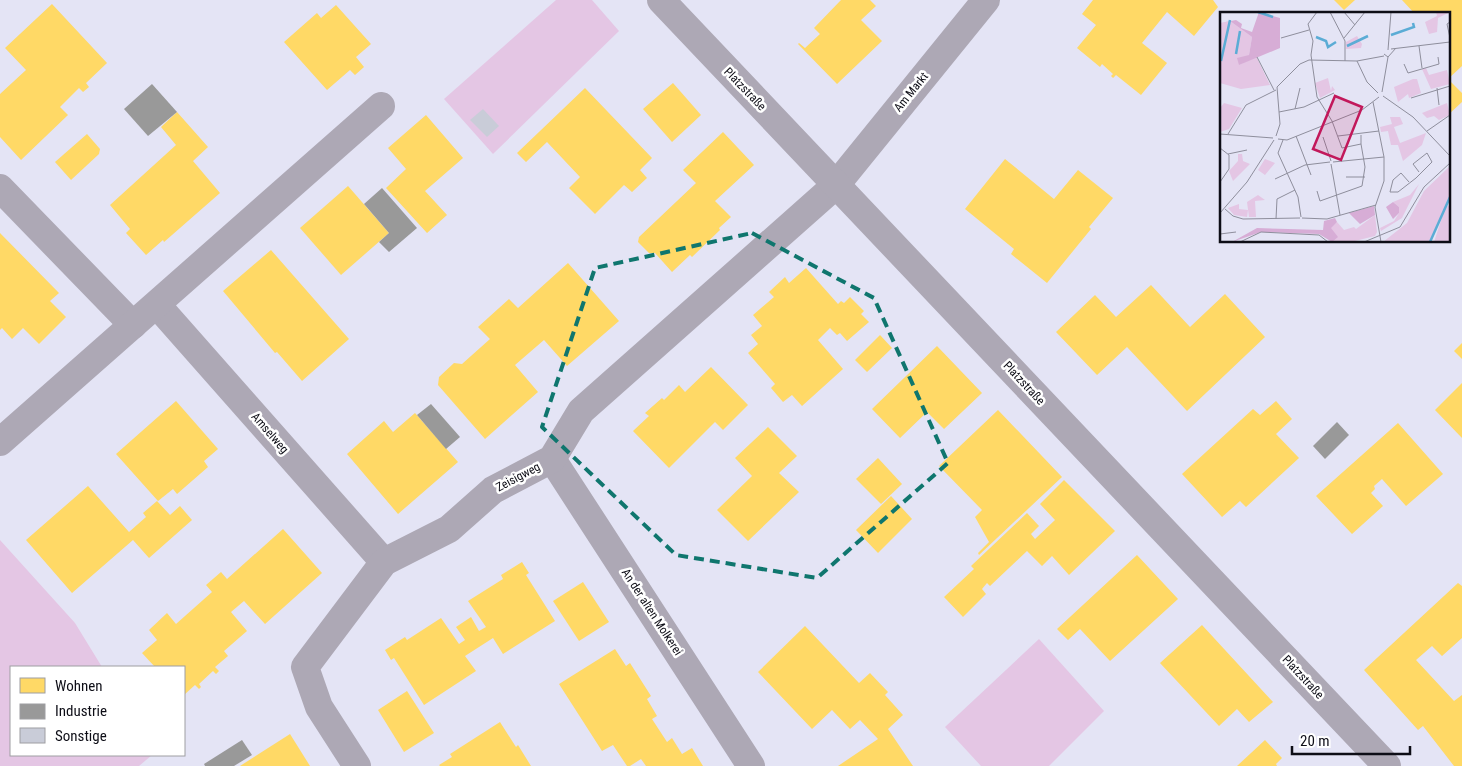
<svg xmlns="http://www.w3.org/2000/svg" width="1462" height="766" font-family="'Roboto Condensed',sans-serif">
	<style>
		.green { fill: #e4c6e4 }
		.homes { fill: #ffd966 }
		.industry { fill: #999 }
		.building { fill: #c9ccd8 }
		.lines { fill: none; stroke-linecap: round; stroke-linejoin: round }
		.minor { stroke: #ada8b5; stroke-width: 28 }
		.tertiary { stroke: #ada8b5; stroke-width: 28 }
		.marked { fill: none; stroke: #0f766e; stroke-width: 4; stroke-dasharray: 10 6; stroke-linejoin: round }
		.labels { text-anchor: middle; stroke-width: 5; stroke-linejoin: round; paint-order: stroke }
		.street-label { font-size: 12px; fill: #0d0d16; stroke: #fff }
		.inset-river { fill: none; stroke: #5bacd5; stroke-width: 2.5 }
		.inset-road { fill: none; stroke: #8e8e9c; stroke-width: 1 }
		.view { fill: #c2185b; fill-opacity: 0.15; stroke: #c2185b; stroke-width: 2.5 }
		.inset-edge { fill: none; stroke: #0d0d16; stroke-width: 2.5 }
	</style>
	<rect width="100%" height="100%" fill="#e4e4f5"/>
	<!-- green -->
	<g class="green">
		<polygon points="556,0 592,0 619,31 493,154 444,99"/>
		<polygon points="0,540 75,623 102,667 11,667 11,755 152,755 139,766 0,766"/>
		<polygon points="1039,639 1104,711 1049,766 981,766 945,727"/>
	</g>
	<!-- homes -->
	<g class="homes">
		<polygon points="841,0 870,0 876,6 861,20 882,41 837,84 798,44 799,43 805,48 820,34 814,28"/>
		<polygon points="1093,0 1213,0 1218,7 1194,36 1167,12 1142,43 1167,63 1141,95 1116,75 1113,78 1111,76 1113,74 1102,64 1100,67 1077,48 1096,25 1082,14"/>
		<polygon points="1334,0 1355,0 1344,10"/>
		<polygon points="1402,0 1462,0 1462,66 1448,79 1462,93 1462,102 1448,115 1448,14 1415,14"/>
		<polygon points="52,4 107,63 86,83 89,87 83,92 79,88 60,107 68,115 21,160 0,137 0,94 26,70 5,48"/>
		<polygon points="336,5 371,44 356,57 364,67 355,75 350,70 327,90 284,42 317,13 321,18"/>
		<polygon points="673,83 701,115 672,142 643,109"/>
		<polygon points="585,88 652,158 640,170 647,178 632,192 624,185 595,214 569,188 580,177 547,142 526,162 517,153"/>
		<polygon points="177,112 208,147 193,161 220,193 164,242 163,240 146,255 126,233 130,229 110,205 176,145 161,127"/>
		<polygon points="426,115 463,158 425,191 447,215 427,233 386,188 406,169 388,148"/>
		<polygon points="723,132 754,165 715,201 731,217 719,228 720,230 692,257 690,255 672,272 655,253 649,253 638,242 639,237 696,183 683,170"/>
		<polygon points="87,134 100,149 99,154 71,180 55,162"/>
		<polygon points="1005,159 1054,199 1078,170 1113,198 1089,227 1091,229 1047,283 1011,254 1014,249 965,209"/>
		<polygon points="348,186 389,233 341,275 300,228"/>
		<polygon points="0,233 59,293 50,301 66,317 39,344 23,328 12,339 2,328 0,330"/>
		<polygon points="271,250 349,339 302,381 277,352 275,353 223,291"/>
		<polygon points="568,263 619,321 567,366 544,340 515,365 538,392 485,439 438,385 439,377 454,363 462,364 490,339 478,327 509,299 518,308"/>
		<polygon points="806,268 838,304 841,301 844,303 850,297 864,311 861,314 869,322 847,341 840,333 837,335 830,328 818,340 843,369 802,406 792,395 783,402 771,388 775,384 748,353 758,344 751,335 762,326 753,315 774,297 769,292 785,277 789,283"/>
		<polygon points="1151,285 1190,327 1225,294 1265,337 1187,411 1127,347 1097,375 1056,332 1095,295 1116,317"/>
		<polygon points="880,335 892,348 867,372 855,360"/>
		<polygon points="1462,343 1462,359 1454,351"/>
		<polygon points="937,346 982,393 944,429 927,412 900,438 872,409"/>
		<polygon points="711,367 748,405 723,430 715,422 669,468 633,431 649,416 645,413 662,398 664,400 679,385 685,392"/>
		<polygon points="1462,383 1462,438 1435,410"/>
		<polygon points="176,401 218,449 204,461 208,467 177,494 173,489 158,501 116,454"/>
		<polygon points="1276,401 1292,419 1276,434 1299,458 1246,507 1240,501 1222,517 1182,474 1253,409 1260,415"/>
		<polygon points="998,410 1062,477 979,555 978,553 989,542 975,517 982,510 939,466"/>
		<polygon points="415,413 458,462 398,514 347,454 384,421 393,432"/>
		<polygon points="1398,423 1443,474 1406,506 1382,479 1374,486 1375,489 1371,493 1383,506 1352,534 1316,496"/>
		<polygon points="768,427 797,456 779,473 799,492 748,541 717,510 752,476 735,458"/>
		<polygon points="878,458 902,484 881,504 856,479"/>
		<polygon points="1064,480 1115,531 1069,575 1052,556 1042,566 1027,551 990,586 987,583 982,589 986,594 963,617 944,597 974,569 971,566 1027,513 1039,526 1031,534 1035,539 1055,520 1040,504"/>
		<polygon points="88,486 129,532 146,517 143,513 157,501 170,515 180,506 192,520 149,558 133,540 72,593 26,540"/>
		<polygon points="891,496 912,519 878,553 856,530"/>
		<polygon points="283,529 322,573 265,624 244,601 231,612 247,631 224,651 228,656 215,667 219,671 216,674 213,671 199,684 201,687 199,689 195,685 184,695 184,667 155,667 142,653 157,640 149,630 167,613 176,624 212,592 206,585 221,572 227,579"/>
		<polygon points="1137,555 1178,599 1110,661 1080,629 1068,640 1057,629"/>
		<polygon points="522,562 529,573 526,575 555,621 503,654 493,638 465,656 476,671 424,705 394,658 391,660 385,650 405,637 407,640 441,618 459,644 465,640 456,627 471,617 479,631 486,627 468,601 503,579 501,575"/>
		<polygon points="583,582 609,622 579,641 553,601"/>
		<polygon points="1458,583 1462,586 1462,638 1442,656 1432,646 1416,660 1454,701 1462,695 1462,766 1454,766 1423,726 1418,730 1364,670"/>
		<polygon points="1202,625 1273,702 1249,722 1237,709 1219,726 1160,663"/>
		<polygon points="805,626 859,683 870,673 888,692 885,695 903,715 888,729 913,766 838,766 878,739 860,720 850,729 832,710 812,729 758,672"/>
		<polygon points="615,649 626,666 630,663 651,696 647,699 657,716 652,719 667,742 672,738 682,754 692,748 703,766 646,766 641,759 630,766 627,766 613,745 602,751 559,684"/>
		<polygon points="407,691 434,733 404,752 378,710"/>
		<polygon points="500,722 516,747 518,745 531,766 440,766 439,765 452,757 450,754"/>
		<polygon points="290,734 310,766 240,766"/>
		<polygon points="1265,740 1282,758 1276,764 1277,766 1237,766"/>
	</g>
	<!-- industry -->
	<g class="industry">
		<polygon points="152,84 177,112 148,136 124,109"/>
		<polygon points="382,188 417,228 389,252 379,242 389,233 364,204"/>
		<polygon points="431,404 460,437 446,449 417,415"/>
		<polygon points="1337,422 1349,435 1325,459 1313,446"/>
		<polygon points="242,740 252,755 234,766 205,766 204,764"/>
	</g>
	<!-- building -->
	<polygon class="building" points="483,109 499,126 487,137 470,120"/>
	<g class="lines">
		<!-- minor -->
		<g class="minor">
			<polyline points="0,188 133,325"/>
			<polyline points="157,305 384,562"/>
			<polyline points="0,442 381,106"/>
			<polyline points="552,459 751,766"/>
			<polyline points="357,766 319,707 305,667 384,562 449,529 493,490 552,459 581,411 836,185 986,0"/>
		</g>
		<!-- tertiary -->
		<polyline class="tertiary" points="661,0 1387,766"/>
	</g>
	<!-- marked area -->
	<path class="marked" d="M752 233 874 298 948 463 817 578 676 555 542 427 595 268Z"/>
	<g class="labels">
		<!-- street labels -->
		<g class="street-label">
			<text transform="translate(745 89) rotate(46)" y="4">Platzstraße</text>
			<text transform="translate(911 92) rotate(-51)" y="4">Am Markt</text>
			<text transform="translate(1024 383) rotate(47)" y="4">Platzstraße</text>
			<text transform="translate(270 433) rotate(49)" y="4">Amselweg</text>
			<text transform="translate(518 477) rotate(-28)" y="4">Zeisigweg</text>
			<text transform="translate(652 612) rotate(57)" y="4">An der alten Molkerei</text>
			<text transform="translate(1303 677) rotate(47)" y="4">Platzstraße</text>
		</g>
	</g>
	<!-- overview -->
	<g transform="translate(1220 12)">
		<rect width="230" height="230" fill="#e4e4f5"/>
		<path d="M216 0H230L218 6 217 20 209 22 205 10 217 4ZM10 9 32 25 29 43 19 53 36 44 50 73 21 77 0 71V11ZM137 24 142 32 141 36 126 37V30ZM206 56 209 63 227 58 230 72 211 77 202 57ZM108 66 111 79 112 74 115 78 100 86 95 71ZM193 67H197L201 81 189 86 188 82 178 90 174 75ZM4 91 22 96 9 117 0 120V96ZM227 91 230 103 219 108 214 104 207 106 202 101ZM170 105H180L183 112 174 115 180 131 206 121 202 133 183 149 178 133H171L168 119 161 120 160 115 172 112ZM18 142H22L23 149 30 152 13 169 9 159 18 149ZM45 147 55 151 45 163 38 158ZM230 154V184L209 230H163L187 211 204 179ZM199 172 182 206 161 219 160 216 174 209 179 201V195L173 190 190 183ZM38 183 45 188 35 189 36 205H29L27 190ZM19 192V197L28 198 27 205 14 203 8 196ZM226 193 230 195V230H214ZM155 203 157 220 155 224 131 230H112L110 216 117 210 124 218 134 215 136 217Z" fill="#e4c6e4"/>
		<path d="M39 0 60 6V36L19 53 17 46 29 43 32 25 10 9 1 11 16 8 22 12 21 16 32 20ZM173 190 179 195V201L173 207 166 195ZM154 194 155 203 140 212 129 201ZM115 206 117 210 111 216 118 225 112 230 99 222 41 220 12 230 37 216 103 218 104 209Z" fill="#d7add6"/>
		<path class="inset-river" d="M38 0 53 5M171 23 194 15 193 11M96 25 106 29 108 35 116 30M127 34 148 24M16 42 20 19M1 49 10 8M210 230 230 185"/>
		<path class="inset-road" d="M97 0 88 12 93 29 91 43 97 85 112 109 122 136 141 132V123M110 0 125 29V49M124 0 135 13M230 10 227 12 230 26M61 26 89 18M124 26 145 0M199 34 202 56M171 37 230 30M168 38 171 0M164 42 168 45 176 36M37 45 54 78M137 49 147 70 158 81M184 52 188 61 219 52 218 45M217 76 219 93M162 80 168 45M163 84 193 105 230 144M191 86 230 74M153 90 164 145V169L155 195 161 230M75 97 80 76M59 100 84 95 114 81M207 119 230 103M0 122 53 126M8 122 26 93 56 78M56 124 60 112 57 75 80 52 89 48 137 49 164 44M76 124 91 163M118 124 159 119M103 125 111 149M58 127 67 128 142 98 159 85M63 128 58 141 78 185 81 205M0 136 9 143V157L0 170M8 142 27 138M113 150 164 145M111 152 120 203M126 165H145M55 167 85 153 110 150M189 170 181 161 173 168 170 180H178L196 166 212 150 207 141 193 152 199 160M97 179 100 189 142 174 145 155 141 132M5 197 13 204 23 207 80 206M0 201 27 170 54 128M82 206 107 207 156 193M56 207 57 187 75 178M0 222 16 220M20 230 41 220 99 223 108 230M144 230 180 215 204 175 230 151"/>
		<path class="view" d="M115 84 142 95 121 148 93 137Z"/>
		<rect width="230" height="230" class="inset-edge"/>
	</g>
	<!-- legend -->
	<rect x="10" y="666" width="175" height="90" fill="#ffffff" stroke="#9e9ea2"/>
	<rect x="20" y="678" width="25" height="15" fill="#ffd966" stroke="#9e9ea2"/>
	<text x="55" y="691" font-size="15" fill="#0d0d16">Wohnen</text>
	<rect x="20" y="704" width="25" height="15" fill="#999999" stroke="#9e9ea2"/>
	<text x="55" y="716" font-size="15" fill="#0d0d16">Industrie</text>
	<rect x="20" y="728" width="25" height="15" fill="#c9ccd8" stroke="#9e9ea2"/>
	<text x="55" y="741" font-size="15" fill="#0d0d16">Sonstige</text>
	<!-- scale -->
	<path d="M1292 746v8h118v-8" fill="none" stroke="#0d0d16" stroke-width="2.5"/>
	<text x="1300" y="746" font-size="15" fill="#0d0d16" stroke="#ffffff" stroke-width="4" paint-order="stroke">20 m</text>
</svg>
